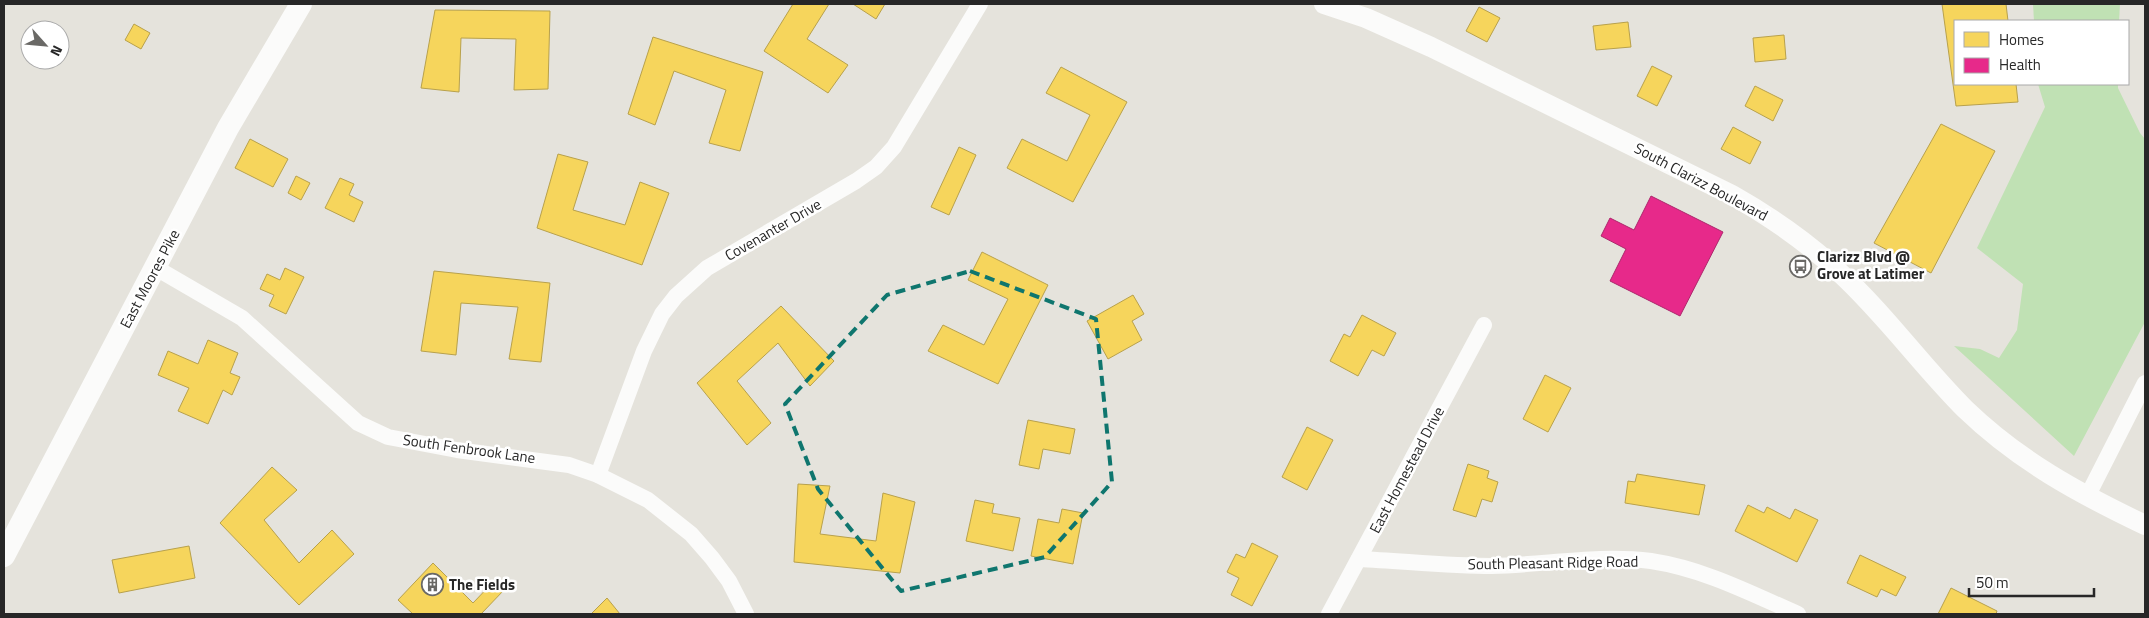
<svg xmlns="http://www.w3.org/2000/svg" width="2149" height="618" font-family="'Titillium Web',sans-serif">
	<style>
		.green { fill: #c0e1b4 }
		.homes { fill: #f6d55c; stroke: #b8a14c }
		.health { fill: #e7298a; stroke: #ad286c }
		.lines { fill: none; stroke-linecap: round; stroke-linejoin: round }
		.minor { stroke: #fbfbfa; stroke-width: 16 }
		.tertiary { stroke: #fbfbfa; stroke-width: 20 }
		.secondary { stroke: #fbfbfa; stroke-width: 22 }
		.marked { fill: none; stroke: #0f766e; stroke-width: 4; stroke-dasharray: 10 6; stroke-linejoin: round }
		.labels { text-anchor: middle; stroke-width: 5; stroke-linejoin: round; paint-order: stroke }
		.street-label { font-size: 15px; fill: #272727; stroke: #fff }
		.poi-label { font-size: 15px; font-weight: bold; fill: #272727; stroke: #fff; text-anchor: start }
	</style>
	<rect width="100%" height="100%" fill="#e5e3dc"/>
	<!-- green -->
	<g class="green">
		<polygon points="2033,4 2120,4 2119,21 2034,21"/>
		<polygon points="2038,84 2118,84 2118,88 2140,133 2145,139 2145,322 2074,456 1954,346 1980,349 1999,358 2017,330 2023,284 1977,248 2045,107"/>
	</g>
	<!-- homes -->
	<g class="homes">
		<polygon points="793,4 829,4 807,39 848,65 828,93 764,51"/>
		<polygon points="853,4 885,4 876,19"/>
		<polygon points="1942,4 2006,4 2008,21 1955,21 1955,84 2016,84 2018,102 1956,106"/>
		<polygon points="1479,7 1500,18 1487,42 1466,31"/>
		<polygon points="435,10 550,11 548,89 514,90 516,39 461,38 459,92 421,88"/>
		<polygon points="1628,22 1631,47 1596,50 1593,26"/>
		<polygon points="134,24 150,33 141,49 125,40"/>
		<polygon points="1784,35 1786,59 1755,62 1753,38"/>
		<polygon points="653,37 763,72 740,151 709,143 726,90 674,71 655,125 628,114"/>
		<polygon points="1652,66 1672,76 1657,106 1637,96"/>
		<polygon points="1061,67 1127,102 1073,202 1007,168 1022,139 1067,161 1090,115 1046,93"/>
		<polygon points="1755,86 1783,100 1773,121 1745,106"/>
		<polygon points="1941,124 1995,151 1931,273 1874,243"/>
		<polygon points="1733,127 1761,142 1750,164 1721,149"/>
		<polygon points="250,139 288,159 273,187 235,168"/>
		<polygon points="959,147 976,155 949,215 931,207"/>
		<polygon points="558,154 588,162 573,210 625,225 640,182 669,193 642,265 537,228"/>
		<polygon points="296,176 310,183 301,200 288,193"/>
		<polygon points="340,178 354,184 349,195 363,202 354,222 325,208"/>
		<polygon points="982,252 1048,285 998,384 928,351 943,325 984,345 1008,299 968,280"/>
		<polygon points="285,268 304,277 286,314 269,306 274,295 260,289 267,274 280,280"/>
		<polygon points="434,271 550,283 541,362 509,359 518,307 461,303 456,355 421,351"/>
		<polygon points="1133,295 1144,314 1132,321 1142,340 1108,359 1087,321"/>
		<polygon points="781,306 834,361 810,386 778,343 737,381 771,423 747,445 697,383"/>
		<polygon points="1362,315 1396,333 1384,356 1372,350 1358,376 1330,361 1344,334 1350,337"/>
		<polygon points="208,340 238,353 230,373 240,377 232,395 223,390 208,424 178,411 189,388 158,375 168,351 198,364"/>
		<polygon points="1545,375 1571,388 1548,432 1523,419"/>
		<polygon points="1028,420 1075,429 1070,454 1043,449 1039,469 1019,465"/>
		<polygon points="1307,427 1333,440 1307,490 1282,477"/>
		<polygon points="1468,464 1489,471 1487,478 1498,482 1492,502 1482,499 1476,517 1453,510"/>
		<polygon points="272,467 297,490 264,520 299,563 332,530 354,554 299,605 220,523"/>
		<polygon points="1637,474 1705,485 1699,515 1625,503 1628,481 1635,482"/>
		<polygon points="798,484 830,486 820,534 876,541 883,493 915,502 900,573 794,562"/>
		<polygon points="975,500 994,504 992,513 1020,518 1013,551 966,541"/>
		<polygon points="1748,505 1764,513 1767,507 1790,519 1795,509 1818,520 1797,562 1735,531"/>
		<polygon points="1062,509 1083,513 1073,564 1031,556 1038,519 1059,523"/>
		<polygon points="1252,543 1278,556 1252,606 1231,595 1239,578 1227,572 1236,554 1245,558"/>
		<polygon points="189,546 195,578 119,593 112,560"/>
		<polygon points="1860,555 1906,577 1896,596 1881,589 1877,597 1847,583"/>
		<polygon points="433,563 473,603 494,581 504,590 481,614 413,614 398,600"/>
		<polygon points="1951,588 1997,611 1996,614 1938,614"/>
		<polygon points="607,598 620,614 591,614"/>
	</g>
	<!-- health -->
	<polygon class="health" points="1651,196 1723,232 1680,316 1610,281 1626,249 1601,236 1610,218 1634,230"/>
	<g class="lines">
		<!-- minor -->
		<g class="minor">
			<polyline points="156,268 242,318 358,423 388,437 457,450 569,465 598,475 648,500 691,534 712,558 729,581 746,614"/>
			<polyline points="598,475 644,351 662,314 676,296 707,268 856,181 876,167 894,147 980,4"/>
			<polyline points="2087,497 2145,383"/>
			<path d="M1359 559C1403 561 1448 566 1492 566 1545 565 1598 554 1651 561 1704 569 1750 593 1798 614"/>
			<polyline points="1329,614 1484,325"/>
		</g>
		<!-- tertiary -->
		<path class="tertiary" d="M1324 4 1366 18 1431 47 1732 195C1771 217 1807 242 1839 272 1885 314 1921 365 1965 409 2019 461 2078 493 2145 525"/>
		<!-- secondary -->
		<polyline class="secondary" points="4,556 228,128 301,4"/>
	</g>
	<!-- marked area -->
	<path class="marked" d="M970 271 1096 319 1112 482 1045 557 901 591 818 489 785 404 887 295Z"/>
	<!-- icons -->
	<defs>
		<symbol id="bus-ring" viewBox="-11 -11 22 22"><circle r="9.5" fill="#fff" stroke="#6a6966" stroke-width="1.5"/><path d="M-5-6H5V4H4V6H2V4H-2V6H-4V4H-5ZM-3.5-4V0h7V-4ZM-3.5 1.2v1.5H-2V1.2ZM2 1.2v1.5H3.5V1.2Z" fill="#6a6966"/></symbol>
		<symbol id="building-ring" viewBox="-11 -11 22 22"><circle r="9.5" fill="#fff" stroke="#6a6966" stroke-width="1.5"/><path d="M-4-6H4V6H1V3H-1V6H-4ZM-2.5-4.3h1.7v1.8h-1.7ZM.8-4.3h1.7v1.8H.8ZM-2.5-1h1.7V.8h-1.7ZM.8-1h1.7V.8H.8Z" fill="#6a6966"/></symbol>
	</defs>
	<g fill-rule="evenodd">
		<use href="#bus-ring" x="1788" y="254" width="25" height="25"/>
		<use href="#building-ring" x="420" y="572" width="25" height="25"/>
	</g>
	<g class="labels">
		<!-- street labels -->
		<g class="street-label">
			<text transform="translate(1701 182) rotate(28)" y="5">South Clarizz Boulevard</text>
			<text transform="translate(773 230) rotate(-30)" y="5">Covenanter Drive</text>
			<text transform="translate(150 279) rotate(-62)" y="5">East Moores Pike</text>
			<text transform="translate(469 449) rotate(8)" y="5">South Fenbrook Lane</text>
			<text transform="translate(1407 470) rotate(-62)" y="5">East Homestead Drive</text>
			<text transform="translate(1553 563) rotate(-1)" y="5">South Pleasant Ridge Road</text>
		</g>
		<!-- poi labels -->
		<g class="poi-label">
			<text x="1817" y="262">Clarizz Blvd @<tspan x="1817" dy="17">Grove at Latimer</tspan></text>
			<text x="449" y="590">The Fields</text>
		</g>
	</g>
	<!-- border -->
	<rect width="2149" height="618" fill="none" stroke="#272727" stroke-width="10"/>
	<!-- legend -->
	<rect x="1954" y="20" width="175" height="65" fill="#ffffff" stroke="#a9a9a9"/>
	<rect x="1964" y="32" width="25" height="15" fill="#f6d55c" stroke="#a9a9a9"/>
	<text x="1999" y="45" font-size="15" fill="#272727">Homes</text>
	<rect x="1964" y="58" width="25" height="15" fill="#e7298a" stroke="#a9a9a9"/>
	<text x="1999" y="70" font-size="15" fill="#272727">Health</text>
	<!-- north arrow -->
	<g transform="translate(45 45) rotate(117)"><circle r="24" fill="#ffffff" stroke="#a9a9a9"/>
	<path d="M0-4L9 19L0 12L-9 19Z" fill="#6a6966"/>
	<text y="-8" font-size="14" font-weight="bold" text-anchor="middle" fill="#272727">N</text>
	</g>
	<!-- scale -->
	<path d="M1969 588v8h125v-8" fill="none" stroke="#272727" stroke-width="2.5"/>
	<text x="1976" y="588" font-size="15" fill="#272727" stroke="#ffffff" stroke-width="4" paint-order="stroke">50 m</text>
</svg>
